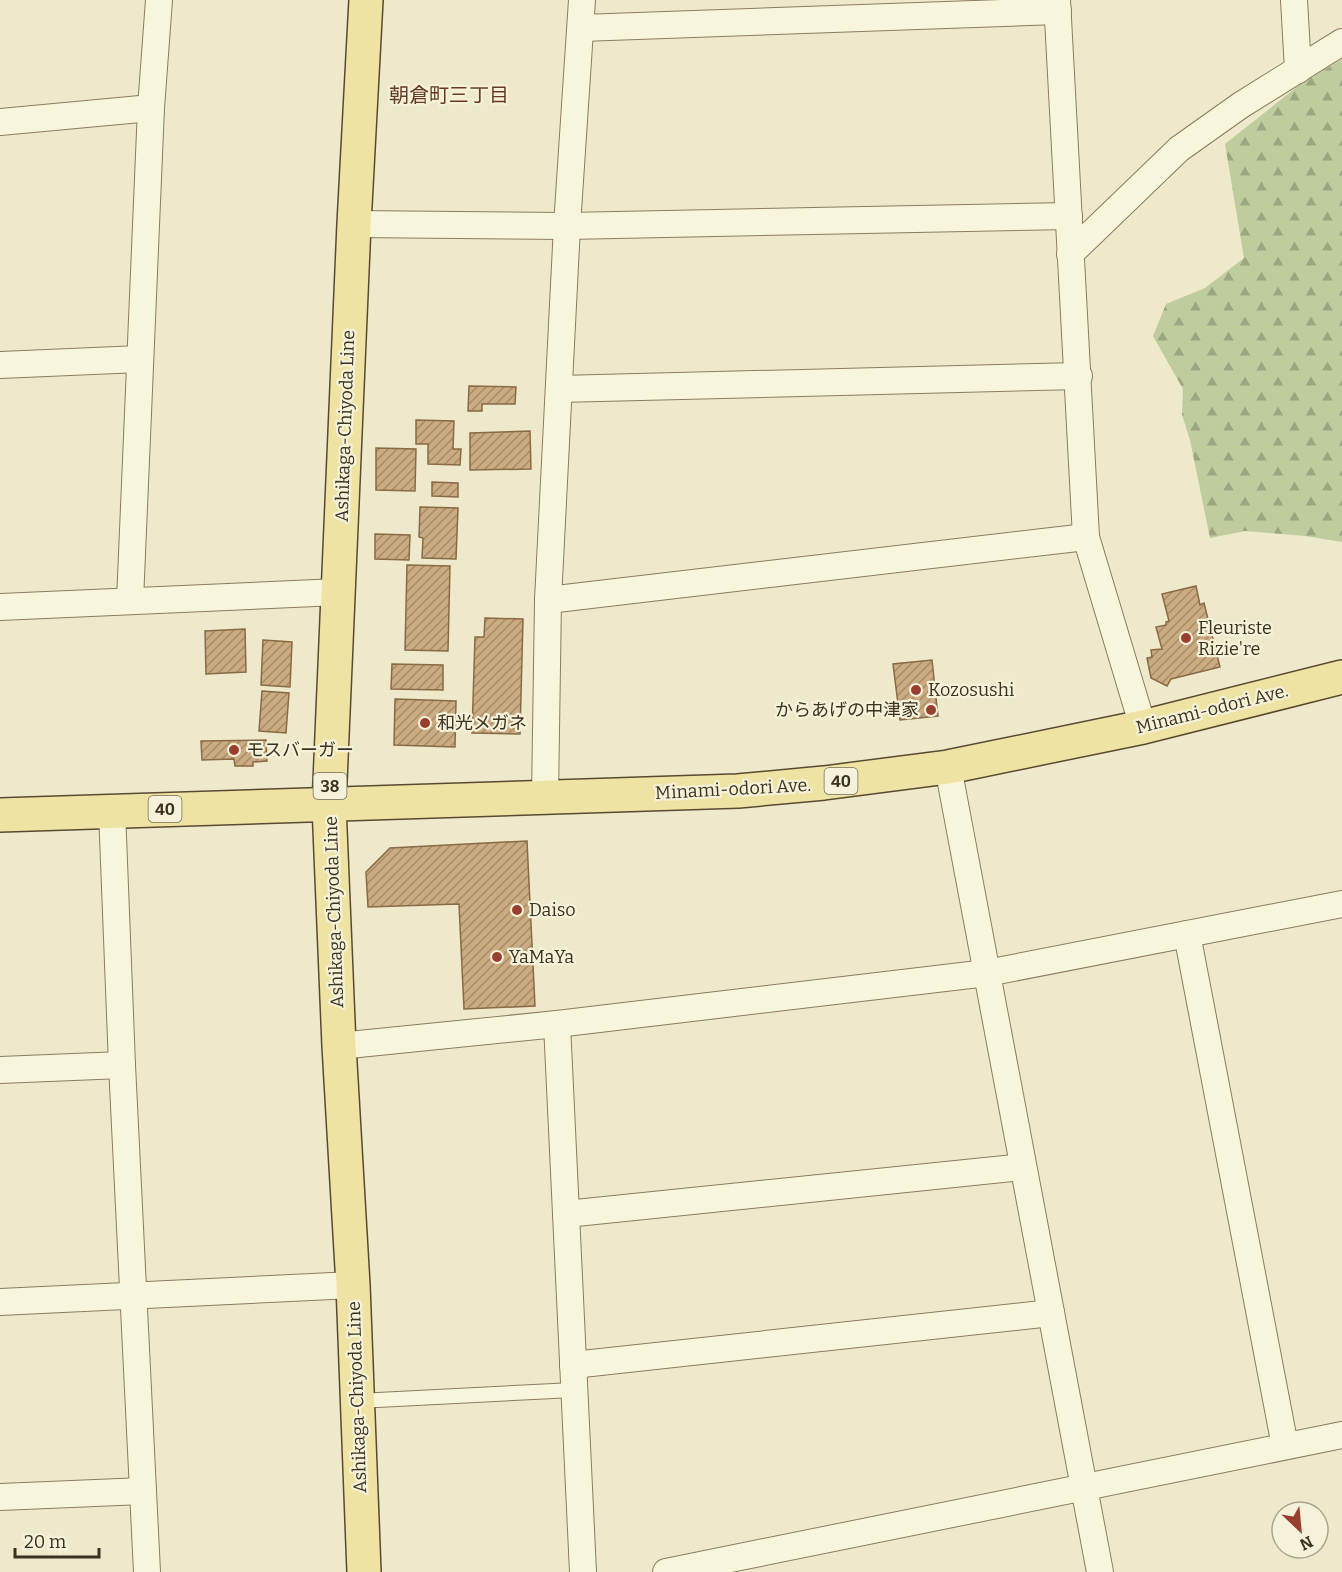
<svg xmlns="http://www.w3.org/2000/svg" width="1342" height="1572" font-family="Bitter,'Noto Sans JP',serif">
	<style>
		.forest { fill: url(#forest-firs) }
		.building { fill: url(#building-hatch); stroke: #896a45; stroke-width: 1.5 }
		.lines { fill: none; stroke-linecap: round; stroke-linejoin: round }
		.service-casing { stroke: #8a7d5e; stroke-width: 16 }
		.minor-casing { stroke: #8a7d5e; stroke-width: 28 }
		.primary-casing { stroke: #584a32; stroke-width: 36 }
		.service { stroke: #f8f5dd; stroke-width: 14 }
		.minor { stroke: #f8f5dd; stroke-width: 26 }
		.primary { stroke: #efe3a4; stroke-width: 33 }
		.poi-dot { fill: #983f30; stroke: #f5f2d9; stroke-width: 2 }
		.labels { text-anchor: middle; stroke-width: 4.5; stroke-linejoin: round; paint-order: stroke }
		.shield { fill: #f5f2d9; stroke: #736c58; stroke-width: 1.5 }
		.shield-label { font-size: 16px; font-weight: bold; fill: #3b3221 }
		.street-label { font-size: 18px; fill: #3b3221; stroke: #f5f2d9 }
		.poi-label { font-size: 18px; fill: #3b3221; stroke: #f5f2d9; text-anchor: start }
		.neighbourhood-label { font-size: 20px; fill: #673b22; stroke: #f5f2d9 }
	</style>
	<defs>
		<pattern id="forest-firs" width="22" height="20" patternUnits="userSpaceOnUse" patternTransform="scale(1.5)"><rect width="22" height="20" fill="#bfcc9d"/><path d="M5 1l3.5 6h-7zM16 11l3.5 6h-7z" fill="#9ca680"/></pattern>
		<pattern id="building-hatch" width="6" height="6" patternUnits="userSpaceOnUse" patternTransform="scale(1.5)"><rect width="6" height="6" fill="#cbab81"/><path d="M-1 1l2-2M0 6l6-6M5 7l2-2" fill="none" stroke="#a68c69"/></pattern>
	</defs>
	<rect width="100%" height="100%" fill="#eee9ca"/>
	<!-- forest -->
	<polygon class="forest" points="1342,59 1342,542 1305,536 1245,531 1210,538 1190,440 1182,415 1183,389 1153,336 1166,304 1205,288 1244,258 1225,144 1298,86"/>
	<!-- building -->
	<g class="building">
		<polygon points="469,386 516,387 515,404 482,404 482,411 468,411"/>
		<polygon points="416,420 454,421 453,449 461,449 460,465 428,464 428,444 416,444"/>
		<polygon points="530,431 531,469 470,470 470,433"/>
		<polygon points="376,448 416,449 415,491 376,490"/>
		<polygon points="432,482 458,483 458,497 432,496"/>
		<polygon points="420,507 458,508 456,559 422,558 423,538 419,537"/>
		<polygon points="375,534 410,535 409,560 375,559"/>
		<polygon points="407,565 450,566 448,651 405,650"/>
		<polygon points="1196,586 1200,605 1204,603 1220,667 1171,679 1167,686 1151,678 1147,658 1152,657 1151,650 1162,649 1156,627 1166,625 1166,622 1169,621 1162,594"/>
		<polygon points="485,618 523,619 520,734 472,733 475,637 484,637"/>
		<polygon points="245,629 246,672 206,674 205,631"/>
		<polygon points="263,640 292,642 290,687 261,685"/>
		<polygon points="932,660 938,716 900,720 893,664"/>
		<polygon points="392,664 443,665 443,690 391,689"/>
		<polygon points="262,691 289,693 286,733 259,731"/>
		<polygon points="395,699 456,701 455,747 394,745"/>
		<polygon points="266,740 267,761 253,762 253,766 235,766 234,759 202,760 201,741"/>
		<polygon points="527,841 535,1006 464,1009 459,904 368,907 366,872 390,848"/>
	</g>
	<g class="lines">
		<defs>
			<polyline id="service" points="358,1401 574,1390"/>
			<g id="minor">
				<polyline points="1057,0 1086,537 1143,727"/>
				<polyline points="1294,0 1298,70"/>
				<polyline points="581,28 1058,11"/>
				<polyline points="0,122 151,108"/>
				<polyline points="354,224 567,226 1069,216"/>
				<polyline points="1070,254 1179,149 1241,105 1342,42"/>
				<polyline points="0,365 140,359"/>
				<polyline points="559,389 1079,376"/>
				<polyline points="548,600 1086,537"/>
				<polyline points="130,601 151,108 159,0"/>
				<polyline points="0,607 338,592"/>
				<polyline points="948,767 1100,1572"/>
				<polyline points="545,797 548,600 567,226 582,0"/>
				<polyline points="112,811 122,1065 147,1572"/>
				<polyline points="1187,934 1285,1446"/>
				<polyline points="557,1024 583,1572"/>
				<polyline points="339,1046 557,1024 987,973 1342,904"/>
				<polyline points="0,1070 122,1065"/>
				<polyline points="566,1214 1023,1167"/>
				<polyline points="0,1302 353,1285"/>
				<polyline points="573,1365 1051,1313"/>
				<polyline points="0,1497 143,1491"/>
				<polyline points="666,1572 1342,1435"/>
			</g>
			<g id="primary">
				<polyline points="0,815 738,791 824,783 948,767 1143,727 1342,677"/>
				<polyline points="364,1572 353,1285 339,1046 329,805 354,224 366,0"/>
			</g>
		</defs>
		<!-- service casing -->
		<use href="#service" class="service-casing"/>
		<!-- minor casing -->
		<use href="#minor" class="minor-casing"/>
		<!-- primary casing -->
		<use href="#primary" class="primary-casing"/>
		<!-- service -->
		<use href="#service" class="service"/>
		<!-- minor -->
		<use href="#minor" class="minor"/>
		<!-- primary -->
		<use href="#primary" class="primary"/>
	</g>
	<!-- markers -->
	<g class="poi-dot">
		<circle cx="1186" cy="638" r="6"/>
		<circle cx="916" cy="690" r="6"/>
		<circle cx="931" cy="710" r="6"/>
		<circle cx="425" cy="723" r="6"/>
		<circle cx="234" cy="750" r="6"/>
		<circle cx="517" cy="910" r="6"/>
		<circle cx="497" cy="957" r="6"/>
	</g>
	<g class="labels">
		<!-- shield labels -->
		<g class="shield">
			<rect x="824.5" y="768" width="33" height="26" rx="4.5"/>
			<rect x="313.5" y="773" width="33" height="26" rx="4.5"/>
			<rect x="148.5" y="796" width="33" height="26" rx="4.5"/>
		</g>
		<g class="shield-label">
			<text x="841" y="787">40</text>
			<text x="330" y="792">38</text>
			<text x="165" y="815">40</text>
		</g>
		<!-- street labels -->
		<g class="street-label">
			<text transform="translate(345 426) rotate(-88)" y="6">Ashikaga-Chiyoda Line</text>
			<text transform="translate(1212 709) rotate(-14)" y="6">Minami-odori Ave.</text>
			<text transform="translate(733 789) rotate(-3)" y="6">Minami-odori Ave.</text>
			<text transform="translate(334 912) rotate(-92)" y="6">Ashikaga-Chiyoda Line</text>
			<text transform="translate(357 1397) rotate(-92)" y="6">Ashikaga-Chiyoda Line</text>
		</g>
		<!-- poi labels -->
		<g class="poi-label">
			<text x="1198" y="634">Fleuriste<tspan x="1198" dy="21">Rizie're</tspan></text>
			<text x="928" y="696">Kozosushi</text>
			<text x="919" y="716" text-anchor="end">からあげの中津家</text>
			<text x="437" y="729">和光メガネ</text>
			<text x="246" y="756">モスバーガー</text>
			<text x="529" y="916">Daiso</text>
			<text x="509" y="963">YaMaYa</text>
		</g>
		<!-- neighbourhood labels -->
		<g class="neighbourhood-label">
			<text x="449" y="102">朝倉町三丁目</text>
		</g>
	</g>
	<!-- north arrow -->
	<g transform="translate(1300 1530) rotate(154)"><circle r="28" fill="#f5f2d9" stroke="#aba58f" stroke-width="1.5"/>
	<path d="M0-4.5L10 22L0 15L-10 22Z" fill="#983f30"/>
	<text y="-9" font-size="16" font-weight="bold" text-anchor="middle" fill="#3b3221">N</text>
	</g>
	<!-- scale -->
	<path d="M15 1548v9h84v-9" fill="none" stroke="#3b3221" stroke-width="3"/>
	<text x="24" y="1548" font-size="18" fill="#3b3221" stroke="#f5f2d9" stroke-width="4.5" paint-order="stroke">20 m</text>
</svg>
